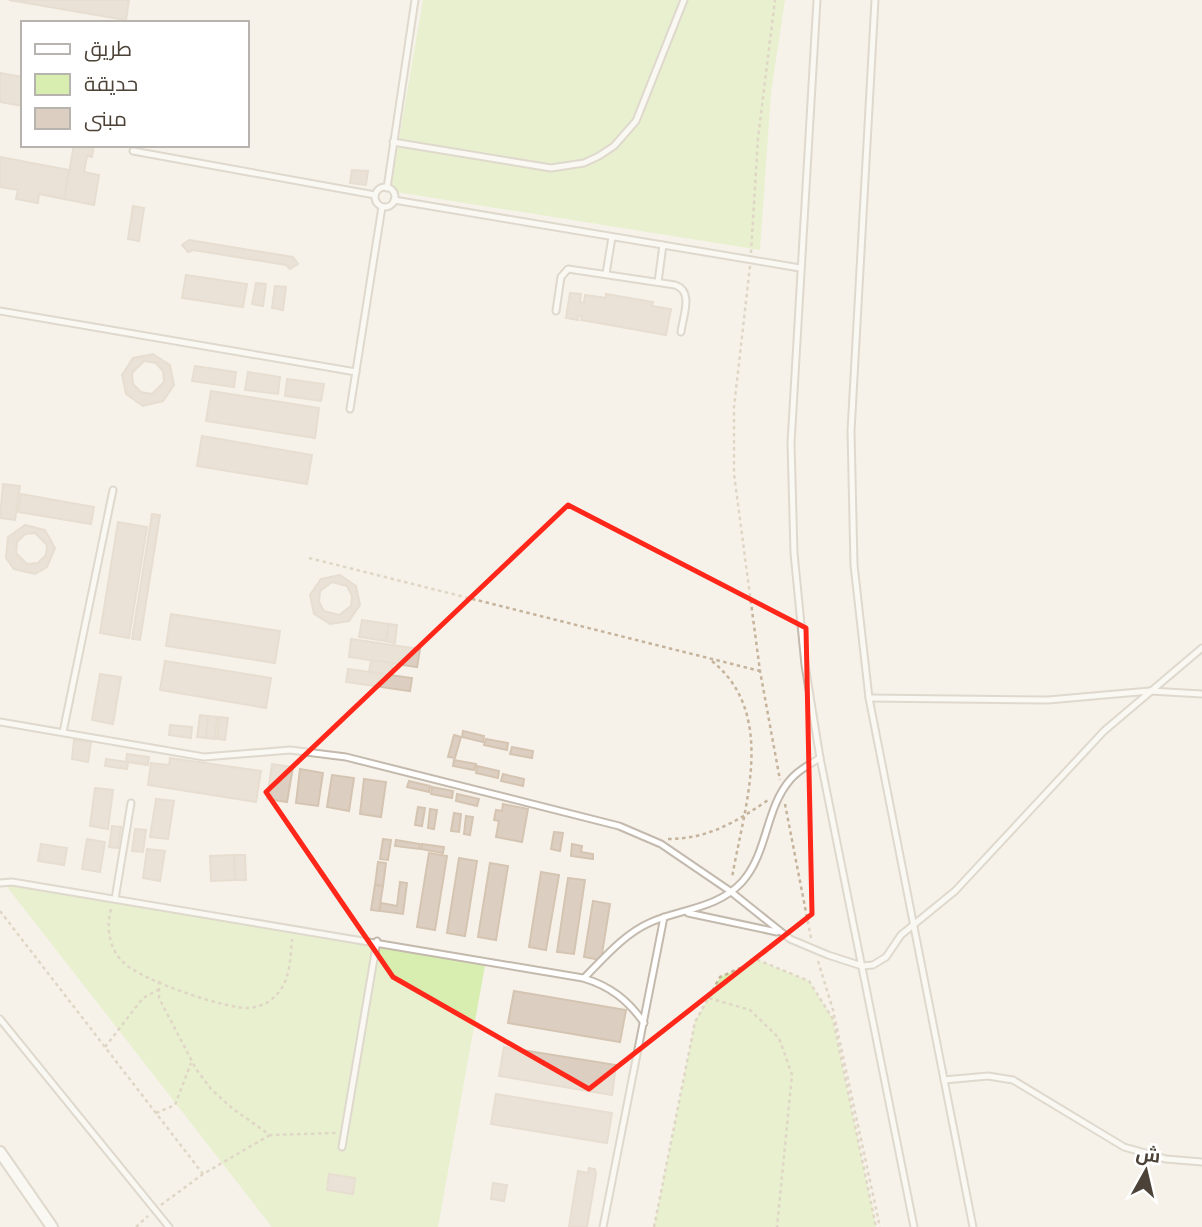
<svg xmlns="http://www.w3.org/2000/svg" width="1202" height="1227" font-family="'IBM Plex Sans',Cairo,sans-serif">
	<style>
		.green { fill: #d7eeb0 }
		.building { fill: #dccfc1; stroke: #d5c4b1; stroke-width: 2; fill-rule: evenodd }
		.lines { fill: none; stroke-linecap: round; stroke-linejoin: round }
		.service-casing { stroke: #c3b9ac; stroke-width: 9 }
		.minor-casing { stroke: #c3b9ac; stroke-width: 14 }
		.path { stroke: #c6b39b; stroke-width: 2.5; stroke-dasharray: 3.5 3.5; stroke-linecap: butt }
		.service { stroke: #fff; stroke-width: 5 }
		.minor { stroke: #fff; stroke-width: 10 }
		.marked { fill: none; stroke: #ff2719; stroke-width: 5; stroke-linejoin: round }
	</style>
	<rect width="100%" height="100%" fill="#f6f2ea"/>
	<!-- green -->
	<g class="green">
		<polygon points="423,0 785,0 771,93 760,250 390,191"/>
		<polygon points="4,883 486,960 438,1227 272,1227"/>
		<polygon points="758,960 809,981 833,1019 876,1227 654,1227 695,1022 720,977"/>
	</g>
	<!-- building -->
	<g class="building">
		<polygon points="9,0 129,0 126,20"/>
		<polygon points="0,73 23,77 23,106 0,102"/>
		<polygon points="74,145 94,145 92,157 87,156 84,172 99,175 94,205 64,199"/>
		<polygon points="0,157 69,170 64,199 39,194 38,203 16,199 18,190 0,187"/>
		<polygon points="352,170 368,171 366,185 350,183"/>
		<polygon points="133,206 144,208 139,241 128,239"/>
		<polygon points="189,240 293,257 298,264 290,269 286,265 193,250 188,252 182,245"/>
		<polygon points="186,275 247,284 243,307 182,298"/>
		<polygon points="256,283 266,284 263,306 252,304"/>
		<polygon points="275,286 286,287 283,310 272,308"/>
		<polygon points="570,293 581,294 580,302 584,303 585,295 606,298 606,294 653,302 652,306 671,309 666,335 581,320 582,316 578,316 578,320 566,318"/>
		<path d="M153 354 170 365 174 385 163 401 143 406 126 394 122 375 133 358ZM144 361 156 363 163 371 164 382 152 394 141 392 133 384 132 373Z"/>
		<polygon points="195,366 236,372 234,387 192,381"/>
		<polygon points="248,372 280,377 278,394 245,390"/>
		<polygon points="287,379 324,384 321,401 285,396"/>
		<polygon points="211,391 319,408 315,438 206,421"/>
		<polygon points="202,436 312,455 307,484 197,466"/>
		<polygon points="3,484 20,486 15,520 0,518"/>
		<polygon points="21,494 94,507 91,524 18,512"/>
		<polygon points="152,514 160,515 140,640 132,639"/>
		<polygon points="118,522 147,527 129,638 100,633"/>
		<path d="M25 525 45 530 55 548 47 567 35 574 14 569 6 558 8 537ZM35 533 47 545 46 555 38 563 27 564 16 553 17 542 25 534Z"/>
		<path d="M340 575 356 586 360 605 349 621 330 624 314 614 310 595 321 579ZM332 582 347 586 352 596 351 606 339 615 324 611 319 602 320 591Z"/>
		<polygon points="171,614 280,631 275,663 166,646"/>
		<polygon points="362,620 389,624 386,641 359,637"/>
		<polygon points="389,624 397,625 395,643 386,641"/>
		<polygon points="351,639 420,649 417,667 349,657"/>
		<polygon points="371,660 393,663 391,675 369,672"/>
		<polygon points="165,661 271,678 266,708 160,690"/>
		<polygon points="348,669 412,678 410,691 346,682"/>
		<polygon points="100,674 121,677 113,724 92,720"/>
		<polygon points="200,715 208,716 206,738 197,737"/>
		<polygon points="208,716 217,717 215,739 206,738"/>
		<polygon points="219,717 228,718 225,740 217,739"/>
		<polygon points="170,725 192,727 191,738 169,735"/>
		<polygon points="463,731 484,736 483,742 462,737"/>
		<polygon points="454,735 461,737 455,758 448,757"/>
		<polygon points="486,739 508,743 507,750 484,745"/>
		<polygon points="74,740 91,742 88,762 72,759"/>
		<polygon points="512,747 533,751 532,758 510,754"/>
		<polygon points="127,754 149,757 148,765 126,762"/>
		<polygon points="170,758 261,771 256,802 148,785 151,763 169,765"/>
		<polygon points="106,759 128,762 127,769 105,766"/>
		<polygon points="454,760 476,764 474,770 453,766"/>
		<polygon points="272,764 293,767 287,802 267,799"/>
		<polygon points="477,766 499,771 498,778 476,773"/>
		<polygon points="300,769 323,773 318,806 296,803"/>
		<polygon points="503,774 524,779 523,786 501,781"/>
		<polygon points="332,775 354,778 349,811 327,807"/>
		<polygon points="364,779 386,782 381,817 360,814"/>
		<polygon points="409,781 430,786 429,792 407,787"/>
		<polygon points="432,787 453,791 452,798 431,794"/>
		<polygon points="95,788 113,790 108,829 90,826"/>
		<polygon points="457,794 479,799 477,806 456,801"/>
		<polygon points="156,799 174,801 168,839 150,837"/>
		<polygon points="503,804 528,809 522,842 496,837 499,821 494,820 496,810 502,811"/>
		<polygon points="418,807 425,808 422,826 415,825"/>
		<polygon points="430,809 437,810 434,829 428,828"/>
		<polygon points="454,813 461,814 459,832 451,831"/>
		<polygon points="466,816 473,817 470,835 464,834"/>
		<polygon points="112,826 121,827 118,848 109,847"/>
		<polygon points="135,829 146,830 143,852 132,851"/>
		<polygon points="554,832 563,833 560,851 551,849"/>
		<polygon points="87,839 105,842 100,872 82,869"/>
		<polygon points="383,839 391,840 388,860 380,859"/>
		<polygon points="396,840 420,844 419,849 395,846"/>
		<polygon points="41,844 67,848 64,865 38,861"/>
		<polygon points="422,844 444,847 443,853 421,849"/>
		<polygon points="572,844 582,846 581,852 593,854 593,859 571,856"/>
		<polygon points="147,849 165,851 160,881 143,878"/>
		<polygon points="429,853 447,856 435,930 417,927"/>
		<polygon points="234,855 245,855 246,880 235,880"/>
		<polygon points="234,855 235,880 211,881 210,856"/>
		<polygon points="459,858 477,861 465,936 447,933"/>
		<polygon points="378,862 386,863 383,886 375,885"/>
		<polygon points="490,863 508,866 496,940 478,937"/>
		<polygon points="541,872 559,875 546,950 529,947"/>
		<polygon points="568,878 585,880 574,954 557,952"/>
		<polygon points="400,882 407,883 403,914 380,911 381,903 397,906"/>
		<polygon points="375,885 383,886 379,911 371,910"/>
		<polygon points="593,901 610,904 601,960 584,957"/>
		<polygon points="514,991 626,1010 620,1042 508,1023"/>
		<polygon points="504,1047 616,1065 612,1095 499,1076"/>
		<polygon points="496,1094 612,1113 607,1143 491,1124"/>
		<polygon points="589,1168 595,1169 596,1174 587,1227 569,1227 578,1171 588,1173"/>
		<polygon points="329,1174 355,1178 353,1194 327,1190"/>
		<polygon points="493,1183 507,1185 504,1201 491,1199"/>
	</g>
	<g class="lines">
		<defs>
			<g id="service">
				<polyline points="817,0 791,443 794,553 805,665 820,758 914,1227"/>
				<polyline points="875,0 851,431 854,565 869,698 973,1227"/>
				<polyline points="393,142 551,168 584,163 599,156 614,146 636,121 684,0"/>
				<polyline points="133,151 375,195"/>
				<circle cx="385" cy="197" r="10"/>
				<polyline points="387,188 415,0"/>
				<polyline points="394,200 800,268"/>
				<polyline points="606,274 612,237"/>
				<polyline points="658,282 663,245"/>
				<polyline points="0,311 356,372"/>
				<path d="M556 311 561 277 568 269 675 285C694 291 683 316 681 332"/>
				<polyline points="350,409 382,207"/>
				<polyline points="869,698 1048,700 1150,691 1202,694"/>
				<polyline points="0,722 204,757 290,750 346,757 619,826 661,844 730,891 790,939 828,955 862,966 873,965 886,957 901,935 955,891 1104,731 1202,648"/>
				<polyline points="63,732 113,490"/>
				<path d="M0 883 12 882 583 978C610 986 628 1000 644 1023"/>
				<polyline points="115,899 131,803"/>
				<polyline points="688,913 777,932"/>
				<path d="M584 978C604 958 623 935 649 923 680 909 717 909 742 882 768 853 765 809 790 780 798 770 810 764 820 758"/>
				<polyline points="0,1019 169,1227"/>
				<polyline points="944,1080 988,1076 1013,1080 1124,1147 1166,1159 1202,1162"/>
				<polyline points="342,1147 377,941"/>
				<polyline points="603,1227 664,917"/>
			</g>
			<polyline id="minor" points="0,1152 52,1227"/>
		</defs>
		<!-- service casing -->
		<use href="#service" class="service-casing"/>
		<!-- minor casing -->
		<use href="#minor" class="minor-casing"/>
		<!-- path -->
		<g class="path">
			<polyline points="751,253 758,138 775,0"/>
			<polyline points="750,266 734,407 734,474 760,671 780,780"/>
			<polyline points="309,558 760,671"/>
			<path d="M712 661C778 715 744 806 732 878"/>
			<polyline points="785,804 811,938"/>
			<path d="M668 839C708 839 736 822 768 800"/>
			<path d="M111 909C106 928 109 949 124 963 141 980 225 1009 249 1008 258 1007 267 1004 273 998 291 983 290 959 292 939"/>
			<polyline points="0,911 203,1174"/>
			<polyline points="818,961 833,1010 880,1227"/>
			<polyline points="159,981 159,998 196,1069 211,1089 233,1109 270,1135 336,1133"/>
			<polyline points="709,998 750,1010 779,1038 792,1075 777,1227"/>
			<polyline points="105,1047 143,998 158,990"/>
			<polyline points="156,1113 175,1105 191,1063"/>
			<polyline points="161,1205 203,1174 270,1135"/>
			<polyline points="136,1227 148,1216"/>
			<polyline points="654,1227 695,1022 720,977 758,960 809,981 833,1019 876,1227"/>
		</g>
		<!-- service -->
		<use href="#service" class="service"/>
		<!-- minor -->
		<use href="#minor" class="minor"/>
	</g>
	<!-- marked area -->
	<path d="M0 0H1202V1227H0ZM568 505 806 628 812 914 589 1089 393 977 266 792Z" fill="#f6f2ea" fill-opacity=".55" fill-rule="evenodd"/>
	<path class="marked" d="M568 505 806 628 812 914 589 1089 393 977 266 792Z"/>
	<!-- legend -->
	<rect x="21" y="21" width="228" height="126" fill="#ffffff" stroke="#b7b3af" stroke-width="2"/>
	<rect x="35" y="44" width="35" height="10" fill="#ffffff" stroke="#b7b3af" stroke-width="2"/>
	<text x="84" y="56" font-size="21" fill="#4c4237">طريق</text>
	<rect x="35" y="74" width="35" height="21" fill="#d7eeb0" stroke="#b7b3af" stroke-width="2"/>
	<text x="84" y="91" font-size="21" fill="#4c4237">حديقة</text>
	<rect x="35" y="108" width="35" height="21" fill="#dccfc1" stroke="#b7b3af" stroke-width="2"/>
	<text x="84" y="126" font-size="21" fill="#4c4237">مبنى</text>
	<!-- north arrow -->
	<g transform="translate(1146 1171) rotate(8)" stroke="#ffffff" stroke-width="5" paint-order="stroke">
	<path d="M0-5L12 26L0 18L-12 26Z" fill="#4c4237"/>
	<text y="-10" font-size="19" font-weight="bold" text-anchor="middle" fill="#4c4237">ش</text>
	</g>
</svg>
